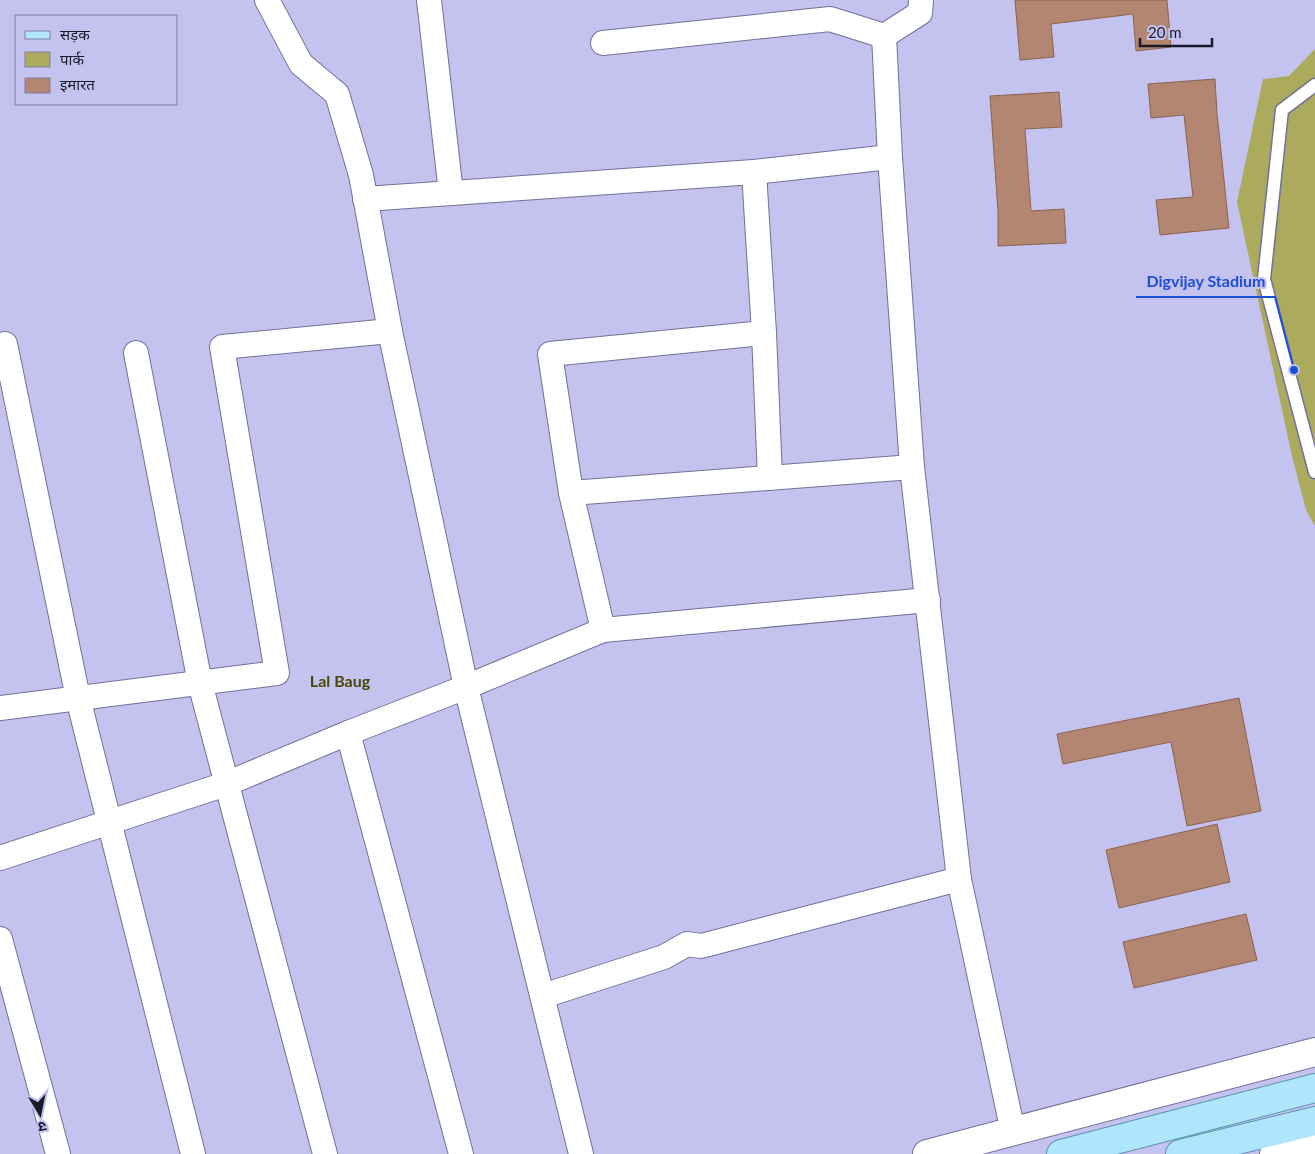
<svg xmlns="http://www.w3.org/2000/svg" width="1315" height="1154" font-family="Lato,'Noto Sans Devanagari',sans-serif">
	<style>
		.green { fill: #acaa5c }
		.building { fill: #b28670; stroke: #8d634f }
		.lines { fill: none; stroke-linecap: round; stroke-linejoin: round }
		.service-casing { stroke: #737099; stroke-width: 15 }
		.minor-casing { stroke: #737099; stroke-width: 26 }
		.tertiary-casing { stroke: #737099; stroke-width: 30 }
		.primary-casing { stroke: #5893b2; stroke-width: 30 }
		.service { stroke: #fff; stroke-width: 12 }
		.minor { stroke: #fff; stroke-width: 24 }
		.tertiary { stroke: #fff; stroke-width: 28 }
		.primary { stroke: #afe6fd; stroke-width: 28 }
		.labels { text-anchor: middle; stroke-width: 4; stroke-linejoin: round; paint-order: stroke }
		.neighbourhood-label { font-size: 16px; font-weight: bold; fill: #494705; stroke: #c4c2ef }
		.leader { fill: none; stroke: #1d4ed8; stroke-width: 2 }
		.callout-dot { fill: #1d4ed8; stroke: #c4c2ef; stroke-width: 2 }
		.callout-label { font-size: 16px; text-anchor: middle; font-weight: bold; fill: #1d4ed8; stroke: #c4c2ef; stroke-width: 4; stroke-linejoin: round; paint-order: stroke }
	</style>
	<rect width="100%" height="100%" fill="#c4c2ef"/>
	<!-- green -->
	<polygon class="green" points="1315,49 1315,526 1306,510 1292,456 1237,202 1263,79 1289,76"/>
	<!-- building -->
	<g class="building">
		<polygon points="1015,0 1167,0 1171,47 1136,51 1133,14 1051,24 1054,57 1020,60"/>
		<polygon points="1215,79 1217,113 1229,228 1160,235 1156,200 1193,197 1184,115 1151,118 1148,84"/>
		<polygon points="1059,92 1062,127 1025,129 1031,211 1064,209 1066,243 998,246 998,212 990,96"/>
		<polygon points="1239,698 1261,811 1187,826 1171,742 1063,764 1057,734"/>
		<polygon points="1217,824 1230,882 1119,908 1106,850"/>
		<polygon points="1246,914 1257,960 1134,988 1123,942"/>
	</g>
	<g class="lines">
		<defs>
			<polyline id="service" points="1315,85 1282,110 1264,279 1315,472"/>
			<g id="minor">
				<polyline points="267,0 301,64 337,94 361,175 390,331 466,687 581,1154"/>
				<polyline points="429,0 451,193"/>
				<polyline points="921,0 920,13 884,36 890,157 912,467 959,879 1013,1132"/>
				<polyline points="603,43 830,19 884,36"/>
				<polyline points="754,172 764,333 770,478"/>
				<polyline points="365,199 754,172 890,157"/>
				<polyline points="5,344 78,698 193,1154"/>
				<polyline points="136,353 200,683 325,1154"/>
				<polyline points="571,493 912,467"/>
				<polyline points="603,630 571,493 550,354 764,333"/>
				<polyline points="0,708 277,673 222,347 390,331"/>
				<polyline points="348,733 461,1154"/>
				<polyline points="0,858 226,784 348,733 466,687 603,630 928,600"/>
				<polyline points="0,939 58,1154"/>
				<polyline points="543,996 664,957 687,944 701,946 959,879"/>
			</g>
			<g id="tertiary">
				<polyline points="927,1154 1315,1052"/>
				<polyline points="1274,1154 1315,1144"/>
			</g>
			<g id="primary">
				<polyline points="1061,1154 1315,1088"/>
				<polyline points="1180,1154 1315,1121"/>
			</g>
		</defs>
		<!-- service casing -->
		<use href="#service" class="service-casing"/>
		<!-- minor casing -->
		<use href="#minor" class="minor-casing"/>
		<!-- tertiary casing -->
		<use href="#tertiary" class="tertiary-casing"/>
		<!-- primary casing -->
		<use href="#primary" class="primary-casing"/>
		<!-- service -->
		<use href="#service" class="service"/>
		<!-- minor -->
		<use href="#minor" class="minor"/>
		<!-- tertiary -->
		<use href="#tertiary" class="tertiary"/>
		<!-- primary -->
		<use href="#primary" class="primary"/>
	</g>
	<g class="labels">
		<!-- neighbourhood labels -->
		<g class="neighbourhood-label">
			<text x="340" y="687">Lal Baug</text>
		</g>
	</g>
	<!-- callouts -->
	<path class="leader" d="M1294 370L1275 297H1136"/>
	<circle class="callout-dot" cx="1294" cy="370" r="5"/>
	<g class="callout-label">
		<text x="1206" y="287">Digvijay Stadium</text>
	</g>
	<!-- legend -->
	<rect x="15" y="15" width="162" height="90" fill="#c4c2ef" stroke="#807ea0"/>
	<rect x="25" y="31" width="25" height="8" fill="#afe6fd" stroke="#807ea0"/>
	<text x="60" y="40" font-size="15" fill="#1a1929">सड़क</text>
	<rect x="25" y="52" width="25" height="15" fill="#acaa5c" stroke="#807ea0"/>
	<text x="60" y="65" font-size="15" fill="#1a1929">पार्क</text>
	<rect x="25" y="78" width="25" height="15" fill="#b28670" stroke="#807ea0"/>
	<text x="60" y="90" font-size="15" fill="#1a1929">इमारत</text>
	<!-- north arrow -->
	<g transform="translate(40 1114) rotate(170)" stroke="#c4c2ef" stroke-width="4" paint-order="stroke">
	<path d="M0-4L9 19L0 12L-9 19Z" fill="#1a1929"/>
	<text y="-8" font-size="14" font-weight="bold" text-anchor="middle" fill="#1a1929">उ</text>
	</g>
	<!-- scale -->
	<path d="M1140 38v8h72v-8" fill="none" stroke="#1a1929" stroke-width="2.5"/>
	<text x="1148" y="38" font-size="15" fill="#1a1929" stroke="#c4c2ef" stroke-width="4" paint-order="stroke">20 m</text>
</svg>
